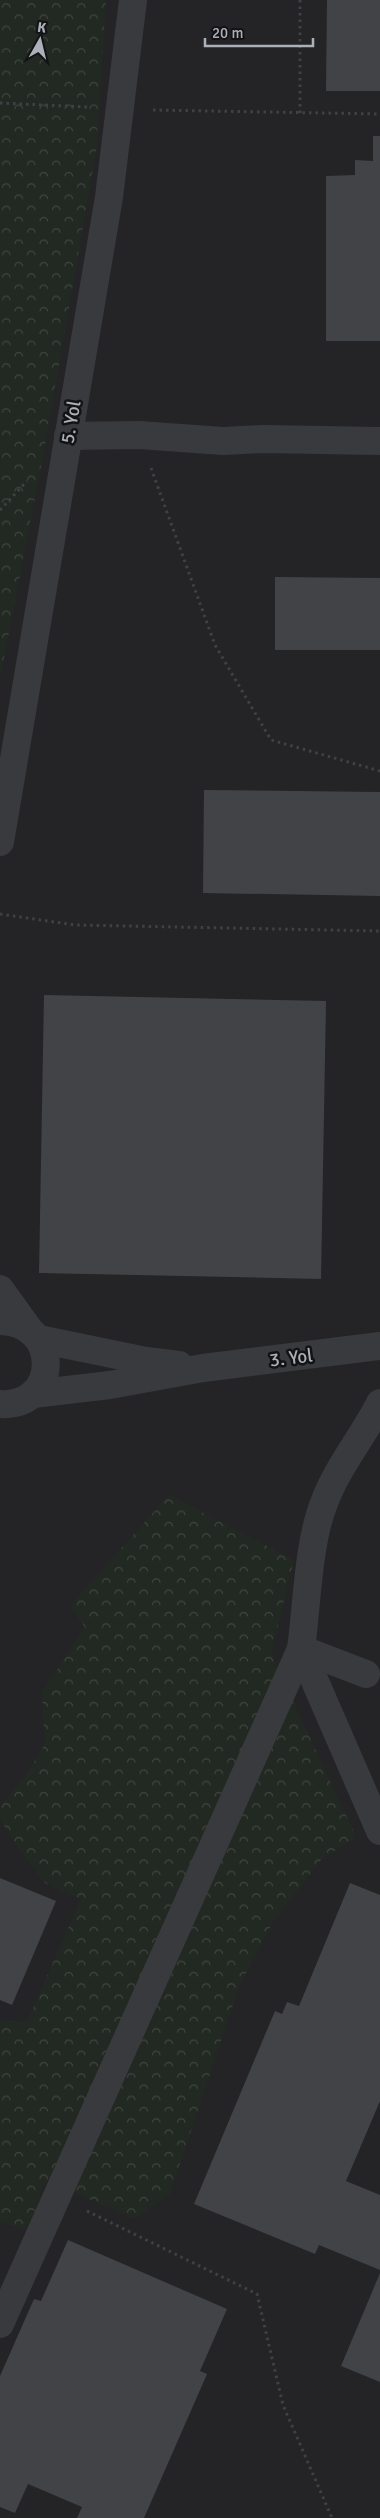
<svg xmlns="http://www.w3.org/2000/svg" width="380" height="2518" font-family="Signika,sans-serif">
	<style>
		.built { fill: #242426 }
		.forest { fill: url(#forest-crowns) }
		.building { fill: #424346 }
		.lines { fill: none; stroke-linecap: round; stroke-linejoin: round }
		.path { stroke: #3f4145; stroke-width: 3; stroke-dasharray: 2.5 4; stroke-linecap: butt }
		.minor { stroke: #393a3e; stroke-width: 28 }
		.labels { text-anchor: middle; stroke-width: 5; stroke-linejoin: round; paint-order: stroke }
		.street-label { font-size: 19px; fill: #abb0b9; stroke: #131315 }
	</style>
	<defs>
		<pattern id="forest-crowns" width="20" height="18" patternUnits="userSpaceOnUse" patternTransform="scale(1.25)"><rect width="20" height="18" fill="#222922"/><path d="M2 6a3 3 0 1 1 6 0M12 15a3 3 0 1 1 6 0" fill="none" stroke="#3f4640"/></pattern>
	</defs>
	<rect width="100%" height="100%" fill="#18181a"/>
	<!-- built -->
	<rect class="built" x="0" y="0" width="380" height="2518"/>
	<!-- forest -->
	<g class="forest">
		<polygon points="0,0 106,0 96,152 44,451 0,679"/>
		<polygon points="169,1495 294,1560 271,1654 356,1837 321,1860 274,1920 239,1987 170,2194 135,2219 45,2180 28,2230 0,2222 0,2020 27,2022 81,1899 45,1883 17,1846 0,1819 0,1807 26,1775 45,1744 42,1693 85,1627 70,1606"/>
	</g>
	<!-- building -->
	<g class="building">
		<polygon points="327,0 380,0 380,91 326,91"/>
		<polygon points="373,136 380,136 380,341 326,341 326,176 355,175 355,160 373,161"/>
		<polygon points="275,577 380,578 380,650 275,650"/>
		<polygon points="204,790 380,792 380,896 203,893"/>
		<polygon points="44,995 326,1001 321,1279 39,1273"/>
		<polygon points="0,1878 56,1901 12,2005 0,2000"/>
		<polygon points="350,1883 380,1895 380,2101 346,2181 380,2195 380,2270 319,2245 315,2254 194,2204 275,2011 282,2014 287,2002 299,2006"/>
		<polygon points="68,2240 227,2309 200,2371 207,2374 144,2518 77,2518 82,2507 28,2484 15,2513 0,2507 0,2376 34,2299 41,2301"/>
		<polygon points="380,2273 380,2382 341,2366"/>
	</g>
	<g class="lines">
		<!-- path -->
		<g class="path">
			<polyline points="0,103 87,107"/>
			<polyline points="153,110 380,114"/>
			<polyline points="300,113 300,0"/>
			<polyline points="151,468 215,645 271,740 380,771"/>
			<polyline points="0,510 27,481"/>
			<polyline points="0,914 75,925 380,931"/>
			<polyline points="87,2211 257,2294 283,2405 332,2518"/>
		</g>
		<!-- minor -->
		<g class="minor">
			<polyline points="68,436 139,435 223,441 263,439 380,441"/>
			<polyline points="0,842 109,197 133,0"/>
			<polyline points="0,1289 28,1328"/>
			<path d="M0 1321C62 1322 60 1408 0 1404"/>
			<polyline points="39,1339 146,1361 179,1365"/>
			<polyline points="33,1394 110,1385 203,1368 380,1346"/>
			<polyline points="301,1649 380,1831"/>
			<polyline points="301,1649 366,1674"/>
			<path d="M0 2324 301 1649C307 1605 308 1543 324 1503 337 1467 363 1437 380 1403"/>
		</g>
	</g>
	<g class="labels">
		<!-- street labels -->
		<g class="street-label">
			<text transform="translate(70 422) rotate(-80)" y="7">5. Yol</text>
			<text transform="translate(291 1357) rotate(-7)" y="7">3. Yol</text>
		</g>
	</g>
	<!-- north arrow -->
	<g transform="translate(40 40) rotate(8)" stroke="#131315" stroke-width="4" paint-order="stroke">
	<path d="M0-4L9 19L0 12L-9 19Z" fill="#abb0b9"/>
	<text y="-8" font-size="14" font-weight="bold" text-anchor="middle" fill="#abb0b9">K</text>
	</g>
	<!-- scale -->
	<path d="M205 38v8h108v-8" fill="none" stroke="#abb0b9" stroke-width="2.5"/>
	<text x="212" y="38" font-size="15" fill="#abb0b9" stroke="#131315" stroke-width="4" paint-order="stroke">20 m</text>
</svg>
